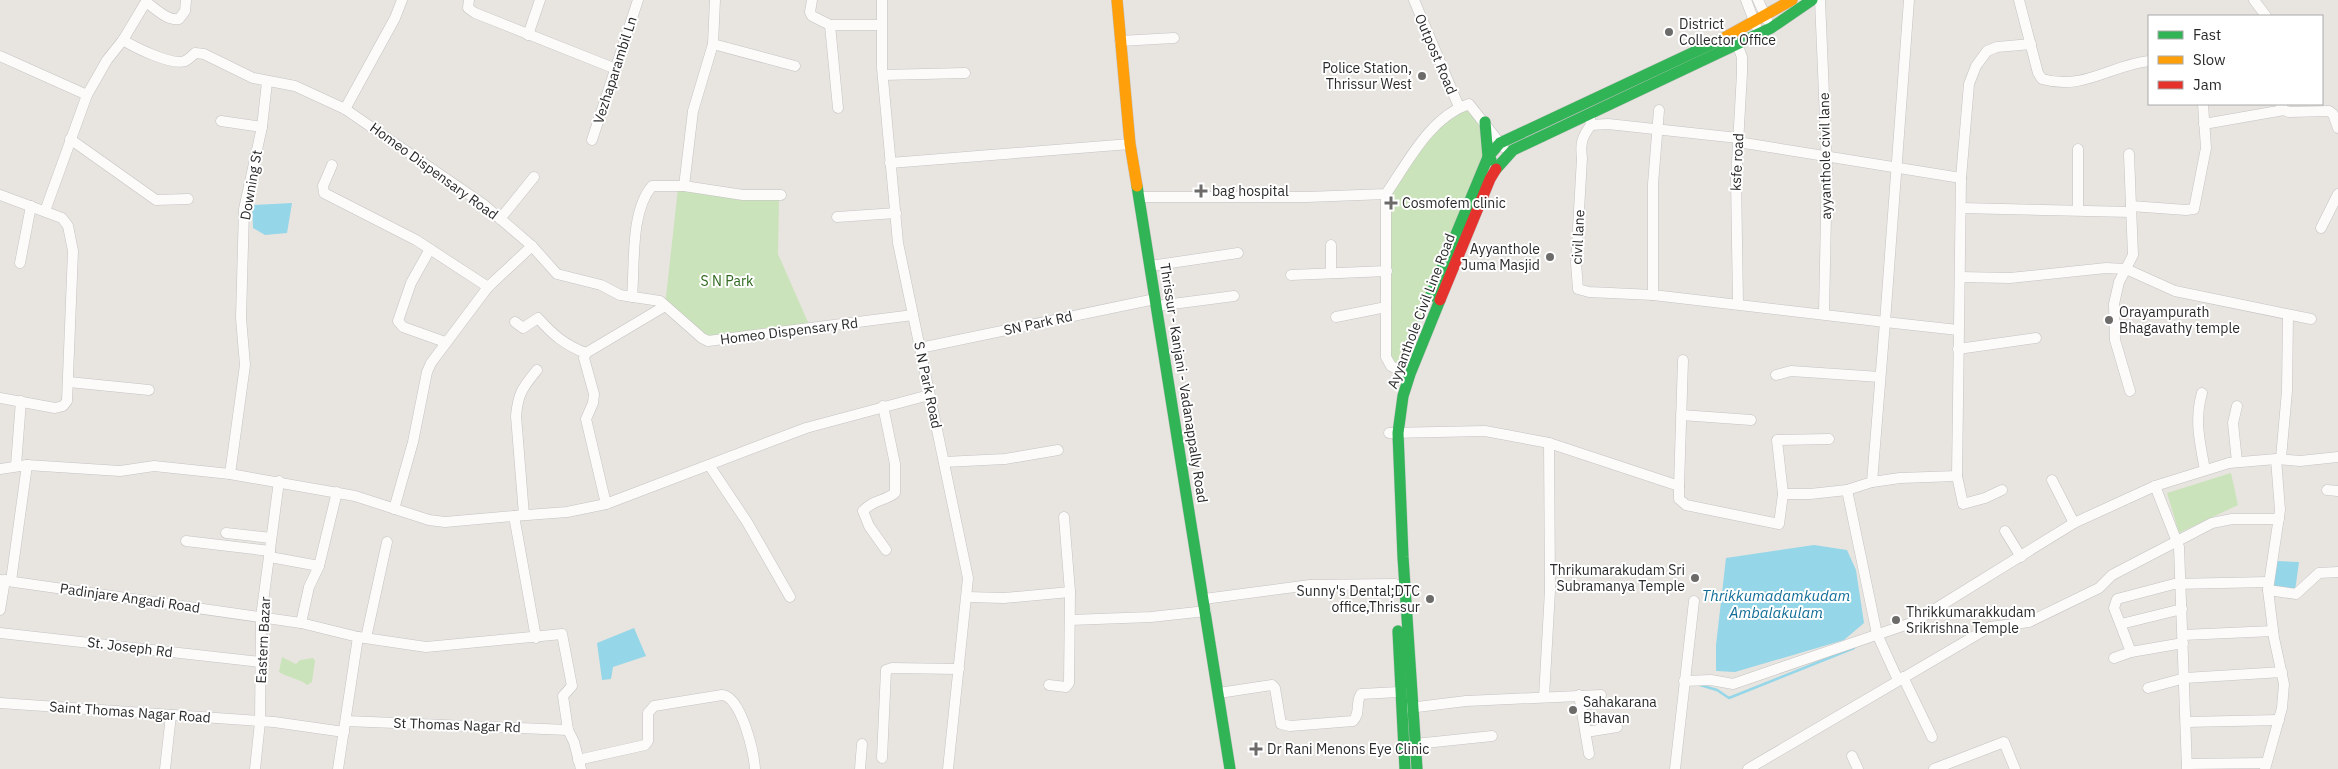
<svg xmlns="http://www.w3.org/2000/svg" width="2338" height="769" font-family="'IBM Plex Sans',sans-serif">
	<style>
		.green { fill: #cbe3ba }
		.water { fill: #95d6e8 }
		.lines { fill: none; stroke-linecap: round; stroke-linejoin: round }
		.stream { stroke: #95d6e8; stroke-width: 2.5 }
		.street-casing { stroke: #c4c3c3; stroke-width: 11 }
		.fast-casing { stroke: #c4c3c3; stroke-width: 12 }
		.slow-casing { stroke: #c4c3c3; stroke-width: 12 }
		.jam-casing { stroke: #c4c3c3; stroke-width: 12 }
		.street { stroke: #fcfbfa; stroke-width: 10 }
		.fast { stroke: #30b455; stroke-width: 11 }
		.slow { stroke: #ff9f0a; stroke-width: 11 }
		.jam { stroke: #e5322d; stroke-width: 11 }
		.poi-dot { fill: #6c6b6a; stroke: #fff; stroke-width: 2 }
		.labels { text-anchor: middle; stroke-width: 4; stroke-linejoin: round; paint-order: stroke }
		.poi-label { font-size: 14px; fill: #2a2a2a; stroke: #fff; text-anchor: start }
		.street-label { font-size: 14px; fill: #2a2a2a; stroke: #fff }
		.park-label { font-size: 14px; fill: #2d661c; stroke: #fff }
		.water-label { font-size: 15px; font-style: italic; fill: #116d98; stroke: #fff }
	</style>
	<rect width="100%" height="100%" fill="#e8e5e0"/>
	<!-- green -->
	<g class="green">
		<polygon points="1469,104 1484,123 1488,157 1401,370 1391,365 1386,194 1430,132"/>
		<polygon points="678,188 779,200 778,254 811,329 708,341 665,306"/>
		<polygon points="2231,473 2238,505 2179,533 2167,493"/>
		<path d="M282 657 296 664 300 660 313 658 315 661 312 682 307 685C302 680 287 677 279 672Z"/>
	</g>
	<!-- water -->
	<g class="water">
		<polygon points="292,203 287,233 265,235 253,228 252,205"/>
		<polygon points="1814,545 1847,550 1856,570 1864,623 1844,640 1735,672 1716,671 1716,645 1726,558"/>
		<polygon points="2277,561 2299,562 2295,591 2272,587"/>
		<polygon points="634,628 646,656 613,667 611,679 602,680 597,643"/>
	</g>
	<g class="lines">
		<!-- stream -->
		<polyline class="stream" points="1700,685 1717,690 1729,698 1854,648"/>
		<defs>
			<g id="street">
				<polyline points="469,0 468,8 475,13 616,69"/>
				<polyline points="715,0 713,44 693,111 684,186 743,195 781,195"/>
				<polyline points="812,0 810,12 812,16 830,25 881,25"/>
				<polyline points="882,0 882,68 898,243 968,578 948,769"/>
				<polyline points="1414,0 1459,107"/>
				<polyline points="1746,0 1756,26"/>
				<polyline points="1758,0 1767,20"/>
				<polyline points="1820,0 1827,166 1824,313"/>
				<polyline points="1909,0 1885,322 1958,330"/>
				<path d="M2019 0 2038 73 2042 79C2083 91 2111 65 2149 61"/>
				<polyline points="2254,0 2266,16"/>
				<path d="M146 2C156 9 167 21 179 19L185 11 186 0"/>
				<polyline points="830,25 838,108"/>
				<polyline points="528,35 540,0"/>
				<path d="M123 40C134 47 172 66 185 61 189 59 192 56 195 53L204 54 253 78 295 86 345 109 483 204 532 246 557 274 601 285 620 295 660 301 702 338 708 341 913 315"/>
				<polyline points="1120,41 1174,38"/>
				<polyline points="713,44 795,66"/>
				<polyline points="1737,44 1742,57 1742,73 1736,179 1738,304"/>
				<polyline points="0,56 87,95"/>
				<polyline points="883,75 965,73"/>
				<polyline points="2281,105 2284,110 2289,112 2329,111 2333,114 2338,128"/>
				<polyline points="345,109 395,18 402,0"/>
				<path d="M1589 114 1591 125C1582 137 1580 143 1582 158L1576 263 1578 289 1589 292 1653 295 1885 322 1872 482 1847 490 1877 634 1898 680"/>
				<polyline points="221,121 262,127"/>
				<polyline points="2204,124 2284,110"/>
				<polyline points="1591,125 1608,124 1738,138"/>
				<polyline points="70,139 156,200 188,199"/>
				<polyline points="592,140 638,0"/>
				<polyline points="1738,142 1961,178"/>
				<polyline points="2129,154 2131,206"/>
				<polyline points="890,163 1130,144"/>
				<polyline points="332,165 323,186 324,193 416,240 488,287"/>
				<polyline points="1386,194 1386,357 1391,366 1401,371"/>
				<polyline points="0,195 62,218 68,226 73,251 67,401 63,406 55,408 0,398"/>
				<path d="M1139 197H1307L1386 194C1408 162 1430 117 1469 104L1503 147"/>
				<polyline points="1961,208 2131,212"/>
				<polyline points="2078,210 2078,149"/>
				<polyline points="45,211 87,95 107,60 123,40 147,0"/>
				<polyline points="837,217 896,213"/>
				<polyline points="500,219 534,177"/>
				<polyline points="2321,228 2338,194"/>
				<polyline points="1331,245 1331,273"/>
				<polyline points="430,249 411,283 398,321 403,327 445,342"/>
				<polyline points="20,263 31,206"/>
				<polyline points="1150,266 1238,253"/>
				<polyline points="1291,275 1387,271"/>
				<polyline points="1960,277 2010,278 2106,268 2126,269 2175,291 2311,319"/>
				<polyline points="1653,295 1653,184 1659,110"/>
				<path d="M632 297C635 264 630 212 652 186H684"/>
				<polyline points="1157,306 1234,296"/>
				<polyline points="1336,317 1386,307"/>
				<path d="M515 322 523 328 538 318C553 335 565 345 586 353"/>
				<polyline points="920,348 1155,299"/>
				<polyline points="1958,349 2036,338"/>
				<polyline points="1776,375 1791,371 1880,377"/>
				<polyline points="69,382 149,390"/>
				<polyline points="2130,391 2115,340 2114,304 2119,282 2133,255 2131,206 2186,210 2194,209 2206,148 2203,104"/>
				<path d="M2202 393C2194 420 2200 443 2205 470"/>
				<path d="M883 406 895 464V493C883 502 874 499 863 511L869 526 886 550"/>
				<polyline points="1681,415 1751,420"/>
				<polyline points="1389,433 1485,431 1549,443 1679,486 1679,499 1686,505 1779,524 1783,494 1777,440 1829,439"/>
				<polyline points="2281,458 2287,391 2288,315"/>
				<polyline points="2277,459 2300,461 2338,457"/>
				<polyline points="944,462 1005,459 1058,450"/>
				<polyline points="2237,462 2233,423 2237,406"/>
				<polyline points="16,465 21,401"/>
				<polyline points="709,465 747,522 790,597"/>
				<polyline points="0,469 27,465 120,471 154,466 230,474 355,496 429,520 445,522 514,516 536,638"/>
				<polyline points="230,474 245,365 241,318 244,209 262,127 267,82"/>
				<polyline points="2052,480 2074,523"/>
				<polyline points="1872,482 1900,478 1957,476"/>
				<polyline points="1679,486 1683,360"/>
				<polyline points="2155,486 2179,547 2187,769"/>
				<polyline points="2002,490 1985,498 1963,504 1957,476 1961,178 1969,84 1976,66 1987,51 1997,47 2031,44"/>
				<polyline points="2327,490 2338,491"/>
				<polyline points="1783,494 1810,494 1847,490"/>
				<polyline points="606,504 586,419 593,403 594,394 584,358 586,353 665,306"/>
				<polyline points="394,509 413,442 427,372 431,363 488,287 532,246"/>
				<path d="M524 515 516 416C518 393 523 387 537 370"/>
				<polyline points="514,516 567,512 606,504 806,428 929,395"/>
				<polyline points="2005,531 2021,557"/>
				<polyline points="226,533 271,538"/>
				<polyline points="186,541 270,551"/>
				<polyline points="270,557 319,566"/>
				<polyline points="0,580 301,623 358,637 338,769"/>
				<polyline points="11,581 27,465"/>
				<polyline points="2268,590 2296,594 2319,573 2338,572"/>
				<polyline points="967,597 1004,598 1070,592"/>
				<polyline points="1204,599 1310,585 1395,584"/>
				<polyline points="0,610 5,580"/>
				<polyline points="1070,620 1151,617 1206,611"/>
				<polyline points="301,623 309,587 319,566 337,492"/>
				<polyline points="2121,624 2182,609"/>
				<polyline points="0,633 260,662"/>
				<polyline points="2183,635 2273,631"/>
				<polyline points="358,637 426,647 562,634 572,686 563,696 568,730 574,742 581,769"/>
				<polyline points="366,638 387,542"/>
				<polyline points="2131,652 2114,608 2117,599 2174,584 2269,582"/>
				<polyline points="2114,658 2131,652 2183,643"/>
				<polyline points="1903,677 1932,737"/>
				<polyline points="1684,681 1711,680 1733,684 1914,622 2074,523 2155,486 2229,463 2276,459 2280,510 2268,590 2274,638 2284,684 2282,708 2265,769"/>
				<polyline points="1049,685 1066,687 1069,683 1070,592 1064,517"/>
				<polyline points="2148,688 2185,678 2282,672"/>
				<path d="M1219 693 1272 685 1275 688 1281 724 1290 726 1353 721C1361 713 1355 703 1361 694L1399 692"/>
				<polyline points="1544,697 1550,590 1549,443"/>
				<polyline points="0,703 274,722 344,732"/>
				<polyline points="1409,708 1466,701 1601,695"/>
				<polyline points="346,721 568,730"/>
				<polyline points="2186,722 2279,720"/>
				<polyline points="1415,744 1492,736"/>
				<polyline points="1589,754 1579,695 1586,732 1617,727"/>
				<polyline points="1852,756 1858,769"/>
				<polyline points="882,758 886,670 892,668 959,669"/>
				<path d="M578 760 645 745 648 741V713L654 706 722 695C741 696 754 752 755 769"/>
				<polyline points="2187,764 2266,763"/>
				<polyline points="165,769 171,715"/>
				<polyline points="255,769 260,722 261,617 279,481"/>
				<polyline points="860,769 862,744"/>
				<polyline points="1675,769 1694,601"/>
				<polyline points="1748,769 1990,627 2029,622 2099,588 2112,575 2212,523 2232,519 2279,519"/>
				<polyline points="1934,769 2004,742 2015,769"/>
			</g>
			<g id="fast">
				<polyline points="1485,122 1488,157 1491,160"/>
				<polyline points="1496,169 1513,150 1771,28 1812,0"/>
				<polyline points="1137,186 1230,769"/>
				<polyline points="1430,297 1488,157 1500,143 1722,39"/>
				<polyline points="1398,631 1405,769"/>
				<polyline points="1417,769 1403,557 1398,433 1403,396 1410,374 1440,300"/>
			</g>
			<g id="slow">
				<polyline points="1117,0 1130,144 1137,186"/>
				<polyline points="1722,39 1792,0"/>
			</g>
			<polyline id="jam" points="1440,300 1490,179 1496,169"/>
		</defs>
		<!-- street casing -->
		<use href="#street" class="street-casing"/>
		<!-- fast casing -->
		<use href="#fast" class="fast-casing"/>
		<!-- slow casing -->
		<use href="#slow" class="slow-casing"/>
		<!-- jam casing -->
		<use href="#jam" class="jam-casing"/>
		<!-- street -->
		<use href="#street" class="street"/>
		<!-- fast -->
		<use href="#fast" class="fast"/>
		<!-- slow -->
		<use href="#slow" class="slow"/>
		<!-- jam -->
		<use href="#jam" class="jam"/>
	</g>
	<!-- markers -->
	<g class="poi-dot">
		<circle cx="1669" cy="32" r="5"/>
		<circle cx="1422" cy="76" r="5"/>
		<path d="M1198.5 183.5h5v5h5v5h-5v5h-5v-5h-5v-5h5z"/>
		<path d="M1388.5 195.5h5v5h5v5h-5v5h-5v-5h-5v-5h5z"/>
		<circle cx="1550" cy="257" r="5"/>
		<circle cx="2109" cy="320" r="5"/>
		<circle cx="1695" cy="578" r="5"/>
		<circle cx="1430" cy="599" r="5"/>
		<circle cx="1896" cy="620" r="5"/>
		<circle cx="1573" cy="710" r="5"/>
		<path d="M1253.5 741.5h5v5h5v5h-5v5h-5v-5h-5v-5h5z"/>
	</g>
	<g class="labels">
		<!-- poi labels -->
		<g class="poi-label">
			<text x="1679" y="29">District<tspan x="1679" dy="16">Collector Office</tspan></text>
			<text x="1412" y="73" text-anchor="end">Police Station,<tspan x="1412" dy="16">Thrissur West</tspan></text>
			<text x="1212" y="196">bag hospital</text>
			<text x="1402" y="208">Cosmofem clinic</text>
			<text x="1540" y="254" text-anchor="end">Ayyanthole<tspan x="1540" dy="16">Juma Masjid</tspan></text>
			<text x="2119" y="317">Orayampurath<tspan x="2119" dy="16">Bhagavathy temple</tspan></text>
			<text x="1685" y="575" text-anchor="end">Thrikumarakudam Sri<tspan x="1685" dy="16">Subramanya Temple</tspan></text>
			<text x="1420" y="596" text-anchor="end">Sunny's Dental;DTC<tspan x="1420" dy="16">office,Thrissur</tspan></text>
			<text x="1906" y="617">Thrikkumarakkudam<tspan x="1906" dy="16">Srikrishna Temple</tspan></text>
			<text x="1583" y="707">Sahakarana<tspan x="1583" dy="16">Bhavan</tspan></text>
			<text x="1267" y="754">Dr Rani Menons Eye Clinic</text>
		</g>
		<!-- street labels -->
		<g class="street-label">
			<text transform="translate(1436 54) rotate(67)" y="5">Outpost Road</text>
			<text transform="translate(615 70) rotate(-72)" y="5">Vezhaparambil Ln</text>
			<text transform="translate(1825 156) rotate(-91)" y="5">ayyanthole civil lane</text>
			<text transform="translate(1737 162) rotate(-87)" y="5">ksfe road</text>
			<text transform="translate(434 171) rotate(36)" y="5">Homeo Dispensary Road</text>
			<text transform="translate(251 185) rotate(-80)" y="5">Downing St</text>
			<text transform="translate(1578 237) rotate(-87)" y="5">civil lane</text>
			<text transform="translate(1421 311) rotate(-69)" y="5">Ayyanthole Civil Line Road</text>
			<text transform="translate(1038 323) rotate(-12)" y="5">SN Park Rd</text>
			<text transform="translate(789 331) rotate(-7)" y="5">Homeo Dispensary Rd</text>
			<text transform="translate(1184 383) rotate(81)" y="5">Thrissur - Kanjani - Vadanappally Road</text>
			<text transform="translate(928 385) rotate(78)" y="5">S N Park Road</text>
			<text transform="translate(130 598) rotate(8)" y="5">Padinjare Angadi Road</text>
			<text transform="translate(263 640) rotate(-87)" y="5">Eastern Bazar</text>
			<text transform="translate(130 647) rotate(7)" y="5">St. Joseph Rd</text>
			<text transform="translate(130 712) rotate(4)" y="5">Saint Thomas Nagar Road</text>
			<text transform="translate(457 725) rotate(2)" y="5">St Thomas Nagar Rd</text>
		</g>
		<!-- park labels -->
		<g class="park-label">
			<text x="727" y="286">S N Park</text>
		</g>
		<!-- water labels -->
		<g class="water-label">
			<text x="1776" y="601">Thrikkumadamkudam<tspan x="1776" dy="17">Ambalakulam</tspan></text>
		</g>
	</g>
	<!-- legend -->
	<rect x="2148" y="15" width="175" height="90" fill="#ffffff" stroke="#aaaaaa"/>
	<rect x="2158" y="31" width="25" height="8" fill="#30b455" stroke="#aaaaaa"/>
	<text x="2193" y="40" font-size="15" fill="#2a2a2a">Fast</text>
	<rect x="2158" y="56" width="25" height="8" fill="#ff9f0a" stroke="#aaaaaa"/>
	<text x="2193" y="65" font-size="15" fill="#2a2a2a">Slow</text>
	<rect x="2158" y="81" width="25" height="8" fill="#e5322d" stroke="#aaaaaa"/>
	<text x="2193" y="90" font-size="15" fill="#2a2a2a">Jam</text>
</svg>
